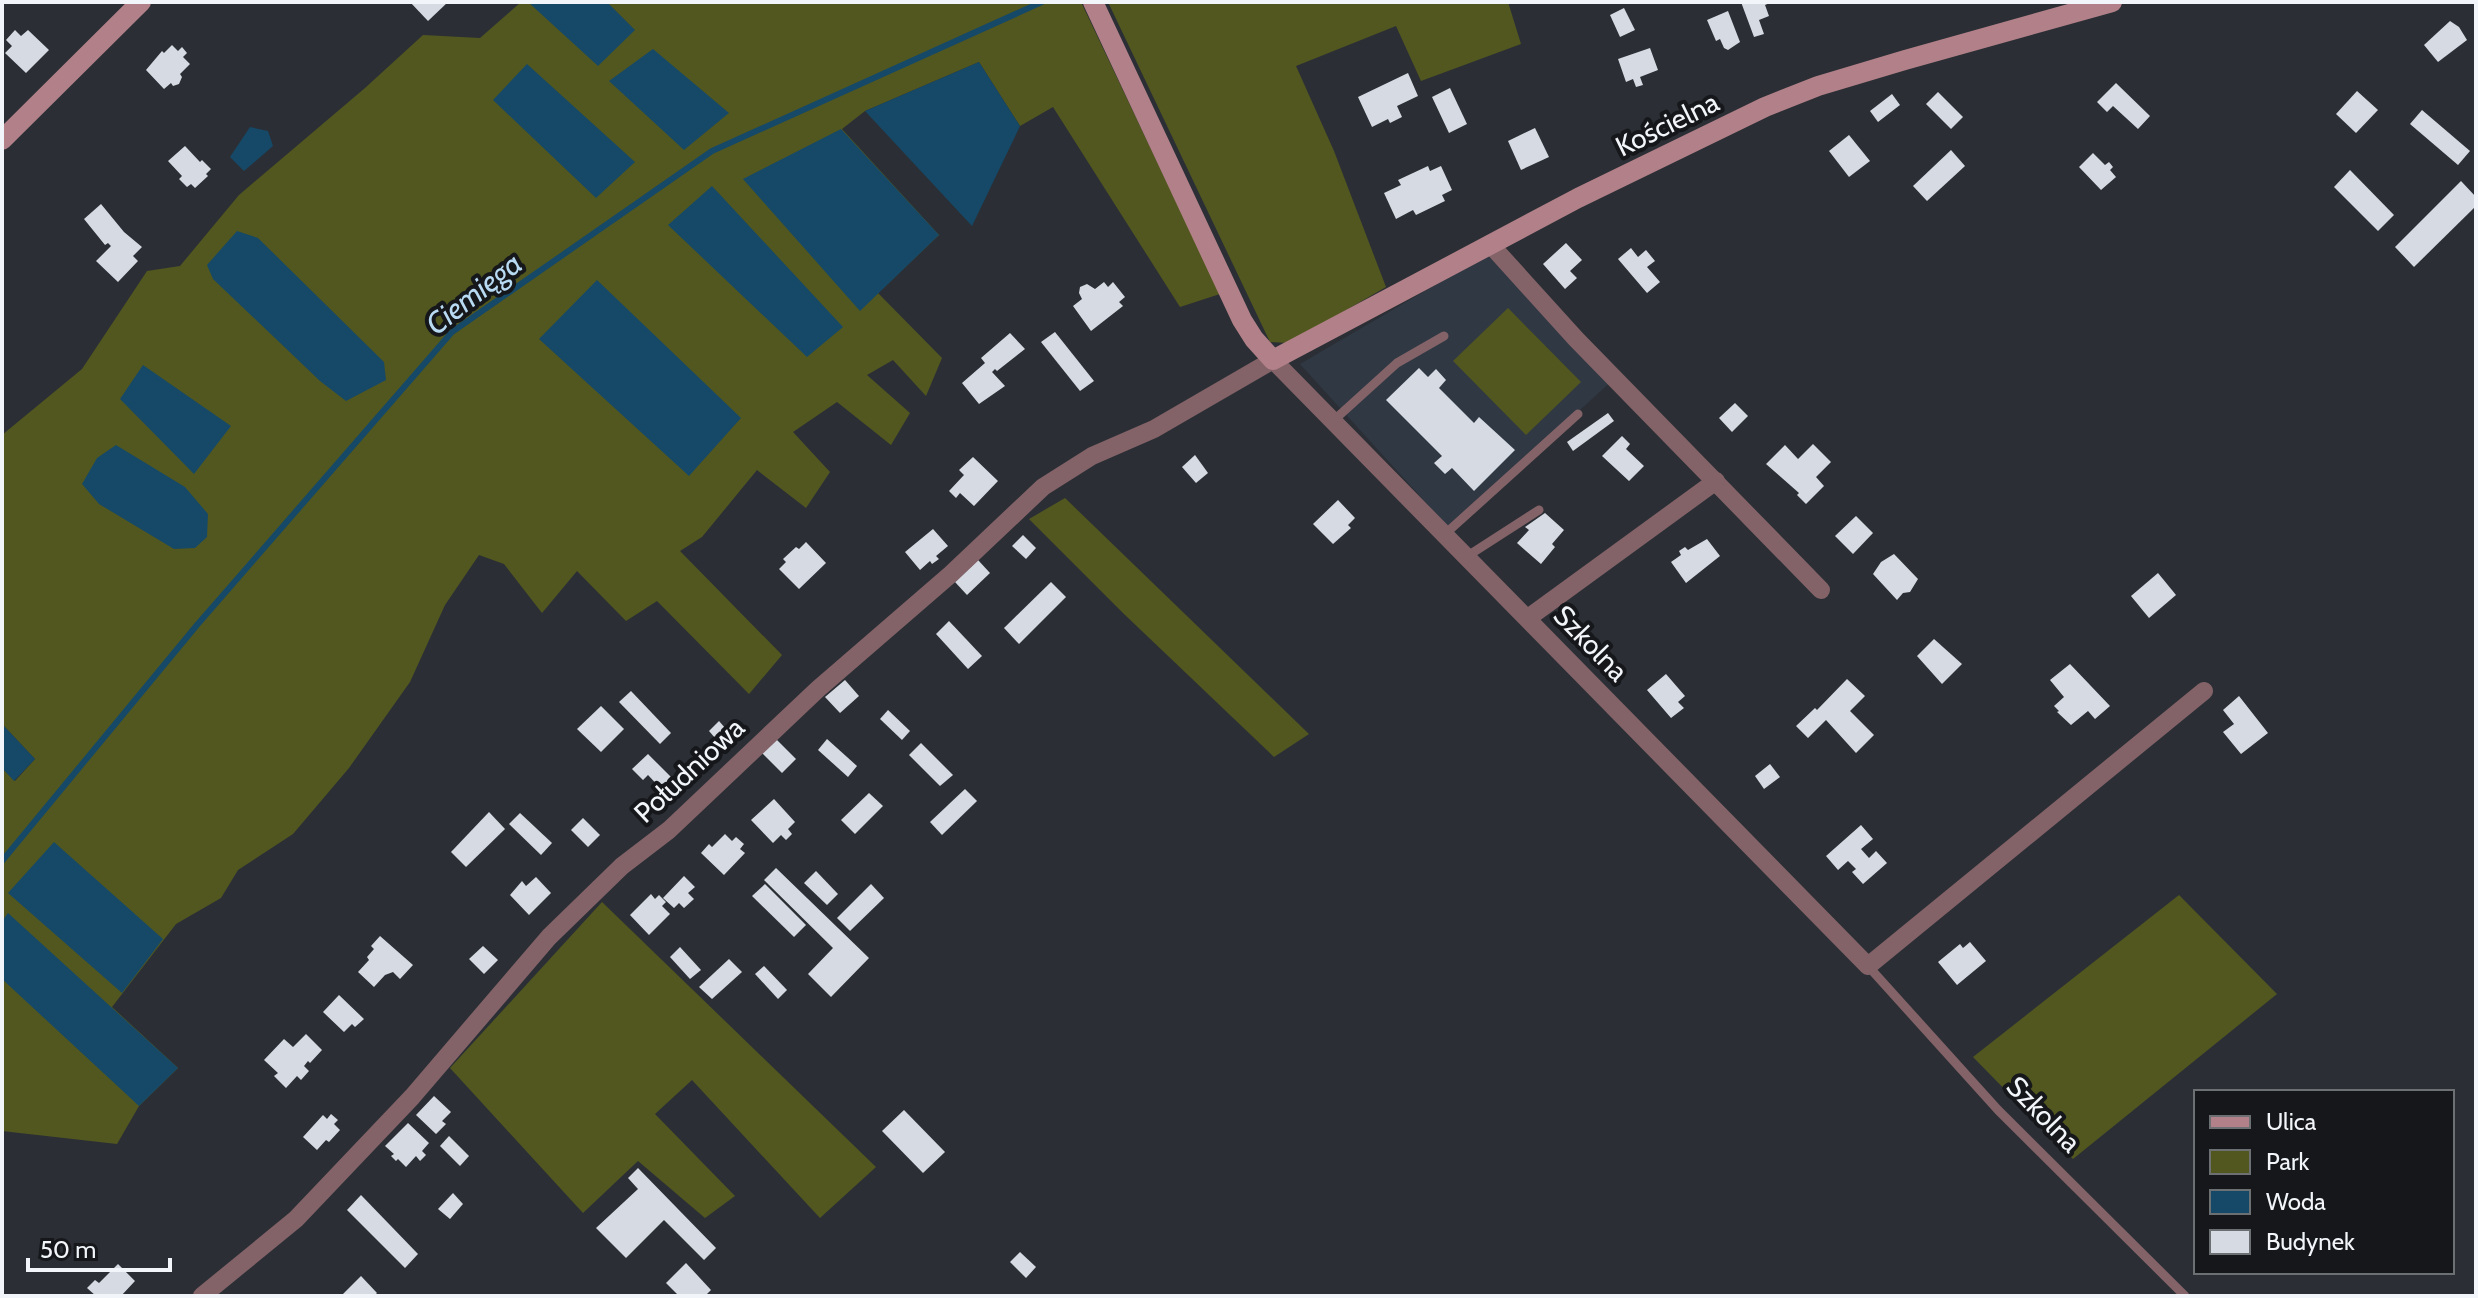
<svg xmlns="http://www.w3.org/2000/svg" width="2478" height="1298" font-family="Cabin,sans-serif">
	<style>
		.built { fill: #303843 }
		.green { fill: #52571f }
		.water { fill: #164967 }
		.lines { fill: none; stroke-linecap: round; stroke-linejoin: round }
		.stream { stroke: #164967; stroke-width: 6 }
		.building { fill: #d6dbe3 }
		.lane { stroke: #836368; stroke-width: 9 }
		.street { stroke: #836368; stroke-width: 18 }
		.secondary { stroke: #b28088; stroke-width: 20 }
		.labels { text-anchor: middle; stroke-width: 8; stroke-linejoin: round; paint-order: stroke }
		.street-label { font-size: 28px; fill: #f2f5f9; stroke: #15171a }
		.water-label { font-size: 30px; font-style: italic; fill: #b8daf2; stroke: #15171a }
	</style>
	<rect width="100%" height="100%" fill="#2b2f35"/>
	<!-- built -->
	<polygon class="built" points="1495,250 1616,377 1450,529 1300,364"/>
	<!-- green -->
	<g class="green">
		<polygon points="521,2 1081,2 1220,294 1180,307 1053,107 1020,126 979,62 865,111 842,129 939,235 878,293 942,358 926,396 893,360 867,375 910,413 891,445 837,402 793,432 830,472 806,508 757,470 702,537 680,551 782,655 749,694 657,601 626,621 577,571 542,613 504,564 479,555 445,605 410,682 349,768 293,834 238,870 221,898 176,924 112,1007 178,1068 139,1106 117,1144 2,1131 2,768 15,781 35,759 2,724 2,435 82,369 147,271 180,266 239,195 365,88 423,35 480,38"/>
		<polygon points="1108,2 1508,2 1521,44 1421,81 1396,26 1296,66 1334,151 1386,287 1289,343 1270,342"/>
		<polygon points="1508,308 1581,382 1526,435 1453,361"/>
		<polygon points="1065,498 1309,734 1274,757 1124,614 1029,519"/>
		<polygon points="2179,895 2277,994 2073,1159 1973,1057"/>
		<polygon points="602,902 876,1167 820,1218 692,1080 655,1114 735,1196 705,1218 638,1161 583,1213 450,1068"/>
	</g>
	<!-- water -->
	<g class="water">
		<polygon points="528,2 607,2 635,30 598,66"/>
		<polygon points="653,49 729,113 684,150 609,81"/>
		<polygon points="979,62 1020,126 972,226 865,111"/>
		<polygon points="527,64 635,162 596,198 493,100"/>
		<polygon points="250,127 268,131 273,146 244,171 230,157"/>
		<polygon points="841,129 939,235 860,311 743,179"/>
		<polygon points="712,186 843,327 807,357 668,225"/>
		<polygon points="237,231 258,238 384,362 386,380 346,401 320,381 213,279 207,265"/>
		<polygon points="597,280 741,418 689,476 539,339"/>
		<polygon points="143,365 231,426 194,474 120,399"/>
		<polygon points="116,445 185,487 208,514 207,537 195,548 174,549 99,504 82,484 97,458"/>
		<polygon points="2,724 35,759 14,781 2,768"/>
		<polygon points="54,842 163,939 122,993 8,893"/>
		<polygon points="8,913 178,1068 139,1106 2,979 2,921"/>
	</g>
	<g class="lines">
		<!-- stream -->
		<polyline class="stream" points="2,861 197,625 452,332 712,151 1042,2"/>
	</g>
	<!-- building -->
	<g class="building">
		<polygon points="410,2 448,2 428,21"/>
		<polygon points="1741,2 1772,2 1765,5 1769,16 1759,20 1764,34 1754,37"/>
		<polygon points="1624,8 1635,30 1620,37 1610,15"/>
		<polygon points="1728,11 1740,42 1728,50 1724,48 1720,39 1716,41 1707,20"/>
		<polygon points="2450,21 2459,27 2467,40 2438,62 2424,45"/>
		<polygon points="15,30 21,36 28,30 49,50 26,73 5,53 12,46 6,40"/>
		<polygon points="172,45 178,51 182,47 187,53 183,57 190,64 180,74 182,77 179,84 173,86 171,83 164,89 146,70 162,51 164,53"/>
		<polygon points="1650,48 1658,70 1640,77 1643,85 1636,87 1633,79 1626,82 1618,59"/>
		<polygon points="1408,73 1418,96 1397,106 1402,117 1390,123 1388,119 1372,127 1358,97"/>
		<polygon points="2116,83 2150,116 2138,129 2113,106 2107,112 2097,102"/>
		<polygon points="1450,88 1467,124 1449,133 1432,97"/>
		<polygon points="2357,91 2378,110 2356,133 2336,114"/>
		<polygon points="1938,92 1963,117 1951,129 1926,104"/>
		<polygon points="1892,94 1900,105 1878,122 1870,111"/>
		<polygon points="2422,110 2470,151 2458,165 2410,124"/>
		<polygon points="1535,128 1549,157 1521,170 1508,141"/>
		<polygon points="1849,135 1870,161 1849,177 1829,151"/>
		<polygon points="185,146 200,162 202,160 211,169 206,174 208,176 195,188 191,184 187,187 179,179 182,176 168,161"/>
		<polygon points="1951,150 1965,166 1927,201 1913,186"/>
		<polygon points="2093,153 2105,165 2109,162 2113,167 2110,170 2116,177 2101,190 2079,167"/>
		<polygon points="1428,166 1430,171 1441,166 1452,190 1442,195 1445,201 1416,215 1413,210 1396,219 1384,193 1401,185 1398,180"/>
		<polygon points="2350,170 2394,215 2378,231 2334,187"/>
		<polygon points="2461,181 2476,197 2476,206 2414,267 2395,247"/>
		<polygon points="101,204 124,232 142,247 133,256 138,261 118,282 96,261 111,246 108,243 105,245 84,219"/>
		<polygon points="1566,243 1582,260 1570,271 1577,278 1565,289 1543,264"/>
		<polygon points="1631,248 1638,257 1646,250 1655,261 1647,267 1660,282 1647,293 1618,259"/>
		<polygon points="1104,282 1108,287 1113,282 1125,297 1119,302 1123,306 1091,331 1073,306 1082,299 1079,293 1080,287 1087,284 1095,289"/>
		<polygon points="1055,332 1094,381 1080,391 1041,342"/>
		<polygon points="1010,333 1025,349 997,371 995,369 992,372 1005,386 979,404 962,383 985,363 981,358"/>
		<polygon points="1419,368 1428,377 1436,369 1446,380 1439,388 1474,423 1479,417 1515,450 1474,491 1452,468 1445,474 1434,463 1442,456 1386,400"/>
		<polygon points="1735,403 1748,416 1732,432 1719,418"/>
		<polygon points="1608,413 1614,421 1573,451 1567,442"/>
		<polygon points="1622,436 1630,444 1626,449 1644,466 1629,481 1602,456"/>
		<polygon points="1813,444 1831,462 1816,477 1824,486 1806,504 1797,495 1799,493 1766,464 1785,445 1798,459"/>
		<polygon points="1195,455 1208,473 1196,483 1182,467"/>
		<polygon points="973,457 998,481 974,506 960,493 956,498 949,491 964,475 959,470"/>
		<polygon points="1338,500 1355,518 1348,525 1351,528 1333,544 1313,524"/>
		<polygon points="1545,513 1564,530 1552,544 1555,547 1541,564 1517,543 1529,530 1525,527"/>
		<polygon points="1856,516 1873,533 1853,554 1835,536"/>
		<polygon points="933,529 948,546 936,556 939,559 932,564 930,561 920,570 905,552"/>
		<polygon points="1023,535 1036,548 1026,559 1012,546"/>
		<polygon points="1707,539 1720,556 1686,583 1671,562 1681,555 1679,551 1685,547 1688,550"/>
		<polygon points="806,542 826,563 799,589 779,569 786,562 783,559 796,547 799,549"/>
		<polygon points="1894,554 1918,579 1910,592 1903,593 1897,600 1873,574 1881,562"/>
		<polygon points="978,560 990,573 967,595 955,582"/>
		<polygon points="2158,573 2176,595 2149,618 2131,596"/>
		<polygon points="1051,582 1066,597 1019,644 1004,628"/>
		<polygon points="949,621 982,656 968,669 936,634"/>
		<polygon points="1934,639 1962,664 1942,684 1917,656"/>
		<polygon points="2070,664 2110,706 2095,719 2088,711 2071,725 2057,712 2059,711 2054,706 2064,697 2050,680"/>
		<polygon points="1666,674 1685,696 1678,702 1684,708 1671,718 1647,690"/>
		<polygon points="1847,679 1865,696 1850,711 1874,735 1856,753 1826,720 1808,738 1796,726 1815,708 1817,710"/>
		<polygon points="845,680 859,696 840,713 825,697"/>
		<polygon points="631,691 671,733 660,744 619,702"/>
		<polygon points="2239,696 2268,733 2241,754 2223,732 2234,724 2223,710"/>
		<polygon points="601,706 624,729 601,752 577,729"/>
		<polygon points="888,710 910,731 902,740 880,719"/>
		<polygon points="719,721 733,737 722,746 709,731"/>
		<polygon points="775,738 796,759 782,773 761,752"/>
		<polygon points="827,739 857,766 848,777 818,750"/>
		<polygon points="921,743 953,775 940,786 909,755"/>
		<polygon points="648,754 674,780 663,791 648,775 643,780 632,769"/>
		<polygon points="1770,764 1780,777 1764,789 1755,776"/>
		<polygon points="965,789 977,801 942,835 930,822"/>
		<polygon points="869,793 883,806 855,834 841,820"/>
		<polygon points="774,799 795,822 788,829 792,834 786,840 781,835 773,843 751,820"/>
		<polygon points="489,812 505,829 466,867 451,852"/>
		<polygon points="520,813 552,843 541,855 509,824"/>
		<polygon points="583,818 600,835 588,847 571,830"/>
		<polygon points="1861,825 1873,839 1861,849 1869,858 1876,851 1887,863 1863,884 1852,872 1856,869 1848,861 1838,870 1826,856"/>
		<polygon points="725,834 732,841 736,837 744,844 740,849 745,853 724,875 701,853 709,844 712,847"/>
		<polygon points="776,868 869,958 831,997 808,974 833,948 764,880"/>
		<polygon points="816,871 838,894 827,905 804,883"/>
		<polygon points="684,876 695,887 688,893 694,899 684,908 679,903 674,908 663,898"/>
		<polygon points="536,877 551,893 529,915 510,895 522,881 526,886"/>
		<polygon points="765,884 806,925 794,937 752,896"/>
		<polygon points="871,884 884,898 850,931 837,918"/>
		<polygon points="651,894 655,899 659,895 666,902 662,906 670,914 649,935 630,915"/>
		<polygon points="380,936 413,965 400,979 393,972 385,975 374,987 358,972 369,960 367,957 374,949 371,946"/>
		<polygon points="1970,942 1986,961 1957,985 1938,962 1960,944 1963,948"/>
		<polygon points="483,946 498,960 484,974 469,959"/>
		<polygon points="680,947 701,970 690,979 670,957"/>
		<polygon points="729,959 742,972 712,999 699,987"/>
		<polygon points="764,966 787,990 778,999 755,974"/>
		<polygon points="339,995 364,1019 355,1027 352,1024 344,1032 323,1012"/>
		<polygon points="306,1034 322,1050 310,1063 308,1061 304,1066 309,1071 301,1080 297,1076 286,1088 274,1076 278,1073 264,1060 284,1039 293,1047"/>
		<polygon points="434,1096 451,1112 442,1121 446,1124 436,1134 416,1115"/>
		<polygon points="904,1110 945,1152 923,1173 882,1131"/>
		<polygon points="331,1114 338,1120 334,1124 340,1130 329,1142 326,1140 317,1150 303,1137 323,1115 327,1119"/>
		<polygon points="408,1123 429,1143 422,1151 426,1155 420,1161 416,1156 406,1167 398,1159 396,1161 391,1156 394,1154 385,1146"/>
		<polygon points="449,1136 469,1156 460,1166 440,1146"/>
		<polygon points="638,1168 716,1248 704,1260 664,1220 626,1258 596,1228 638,1189 628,1178"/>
		<polygon points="453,1193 463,1204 450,1219 438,1209"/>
		<polygon points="361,1195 418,1254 405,1268 347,1210"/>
		<polygon points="1020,1252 1036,1267 1026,1278 1010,1262"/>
		<polygon points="686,1263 711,1290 705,1296 679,1296 666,1283"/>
		<polygon points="118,1264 135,1281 121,1296 96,1296 87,1288 95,1280 99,1283"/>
		<polygon points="361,1276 377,1293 374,1296 341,1296"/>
	</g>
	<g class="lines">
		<!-- lane -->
		<g class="lane">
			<polyline points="1333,421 1397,363 1444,336"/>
			<polyline points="1444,535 1578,414"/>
			<polyline points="1466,557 1539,510"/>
			<polyline points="1868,966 1998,1110 2185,1296"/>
		</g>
		<!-- street -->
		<g class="street">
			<polyline points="1490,244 1576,339 1821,590"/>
			<polyline points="1528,618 1716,481"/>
			<path d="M202 1296 296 1219 412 1097 549 937 622 866 669 830 818 689 951 574 1043 487 1092 456 1154 429 1273 360C1471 562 1670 764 1868 966L2204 691"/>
		</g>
		<!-- secondary -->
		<g class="secondary">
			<polyline points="1093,2 1242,320 1254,339 1273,360 1578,198 1765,107 1818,86 1905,60 2112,2"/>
			<polyline points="2,140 141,2"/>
		</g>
	</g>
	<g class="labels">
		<!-- street labels -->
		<g class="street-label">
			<text transform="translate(1667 124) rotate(-26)" y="10">Kościelna</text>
			<text transform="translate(1591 643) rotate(46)" y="10">Szkolna</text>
			<text transform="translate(689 770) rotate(-43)" y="10">Południowa</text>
			<text transform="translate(2044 1114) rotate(46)" y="10">Szkolna</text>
		</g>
		<!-- water labels -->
		<g class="water-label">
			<text transform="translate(474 294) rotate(-38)" y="10">Ciemięga</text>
		</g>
	</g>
	<!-- border -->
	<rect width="2478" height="1298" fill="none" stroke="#f2f5f9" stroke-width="8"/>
	<!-- legend -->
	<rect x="2194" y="1090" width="260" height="184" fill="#15171a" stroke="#6d7073" stroke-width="2"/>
	<rect x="2210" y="1116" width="40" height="12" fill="#b28088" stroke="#6d7073" stroke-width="2"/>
	<text x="2266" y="1130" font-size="24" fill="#f2f5f9">Ulica</text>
	<rect x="2210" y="1150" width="40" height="24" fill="#52571f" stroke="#6d7073" stroke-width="2"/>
	<text x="2266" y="1170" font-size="24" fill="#f2f5f9">Park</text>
	<rect x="2210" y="1190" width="40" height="24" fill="#164967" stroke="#6d7073" stroke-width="2"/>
	<text x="2266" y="1210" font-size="24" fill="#f2f5f9">Woda</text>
	<rect x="2210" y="1230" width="40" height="24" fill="#d6dbe3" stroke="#6d7073" stroke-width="2"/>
	<text x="2266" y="1250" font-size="24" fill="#f2f5f9">Budynek</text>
	<!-- scale -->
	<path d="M28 1258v12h142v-12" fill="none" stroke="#f2f5f9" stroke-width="4"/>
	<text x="40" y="1258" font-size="24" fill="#f2f5f9" stroke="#15171a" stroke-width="6" paint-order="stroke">50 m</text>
</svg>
